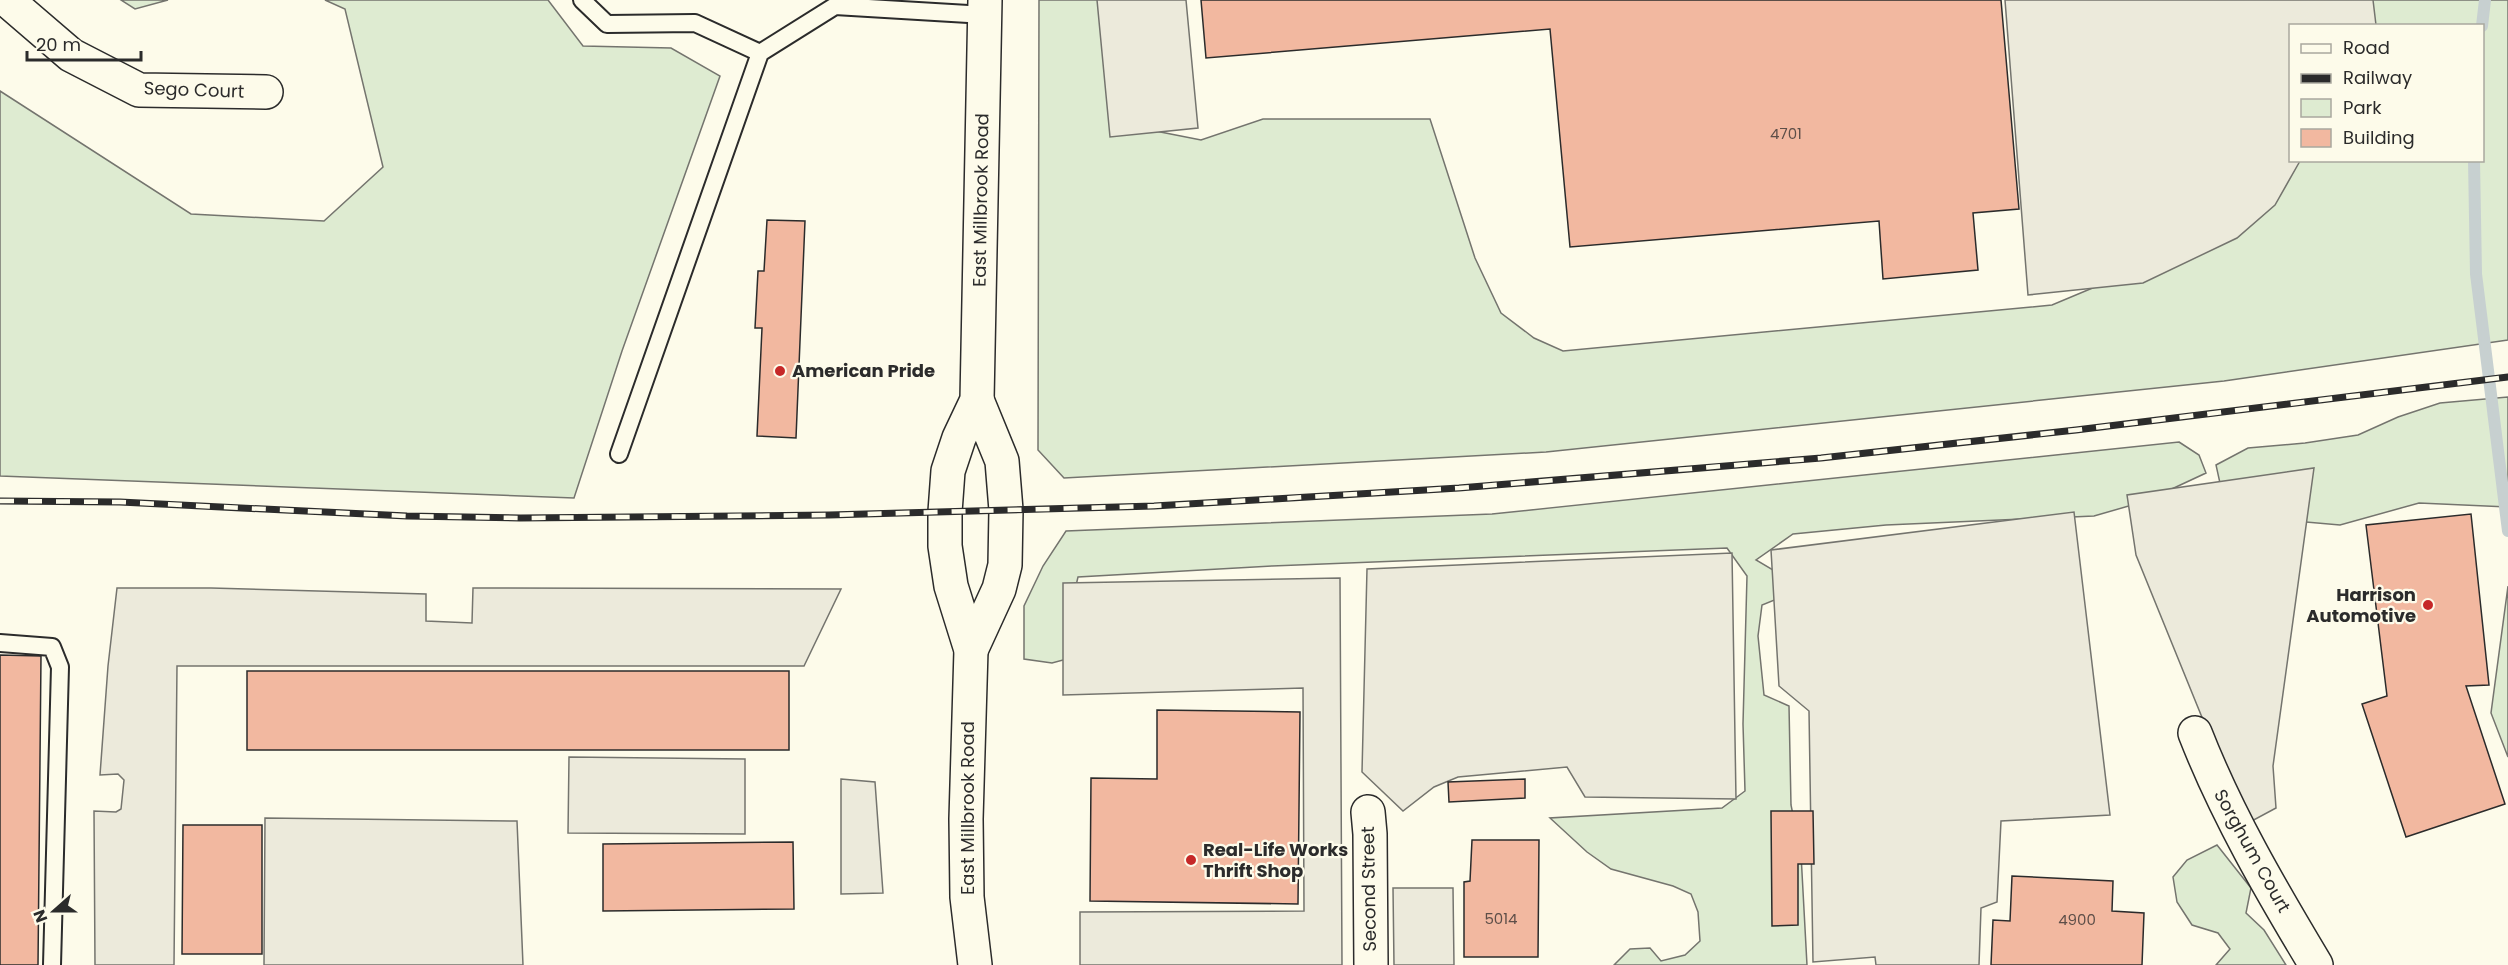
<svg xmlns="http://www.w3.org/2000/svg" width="2508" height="965" font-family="Poppins,sans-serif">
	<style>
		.green { fill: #deebd1; stroke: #74746e; stroke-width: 1.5 }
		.parking { fill: #eceadb; stroke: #74746e; stroke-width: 1.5 }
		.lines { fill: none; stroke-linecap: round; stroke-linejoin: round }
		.stream { stroke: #c7d0d0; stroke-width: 12 }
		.building { fill: #f2b8a0; stroke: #2b2b2b; stroke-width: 1.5 }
		.lane-casing { stroke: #2b2b2b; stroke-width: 20 }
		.street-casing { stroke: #2b2b2b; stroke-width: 36 }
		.primary-casing { stroke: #2b2b2b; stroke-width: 36 }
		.lane { stroke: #fdfbea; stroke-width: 16 }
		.street { stroke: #fdfbea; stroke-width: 33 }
		.primary { stroke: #fdfbea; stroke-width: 33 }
		.rail-casing { stroke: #2b2b2b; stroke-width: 7 }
		.rail { stroke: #fdfbea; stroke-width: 4.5; stroke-dasharray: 14; stroke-linecap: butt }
		.poi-dot { fill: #c62828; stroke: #fdfbea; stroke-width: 2 }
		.labels { text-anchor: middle; stroke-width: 4.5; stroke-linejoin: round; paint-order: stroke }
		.number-label { font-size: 15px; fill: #5d4e48 }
		.street-label { font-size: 18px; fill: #2b2b2b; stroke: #fdfbea }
		.poi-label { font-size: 18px; font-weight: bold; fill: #2b2b2b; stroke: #fdfbea; text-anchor: start }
	</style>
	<rect width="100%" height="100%" fill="#fdfbea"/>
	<!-- green -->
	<g class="green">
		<polygon points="121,0 168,0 135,9"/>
		<polygon points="325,0 548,0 583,46 671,48 720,76 622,351 574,498 0,476 0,91 191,214 324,221 383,167 345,9"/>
		<polygon points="1039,0 1099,0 1115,123 1201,140 1263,119 1430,119 1475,258 1501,313 1534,338 1563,351 2052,305 2145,266 2290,160 2482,160 2482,26 2357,25 2370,0 2508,0 2508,340 2224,381 1546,452 1064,478 1038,450"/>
		<polygon points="2508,397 2508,507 2419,503 2340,525 2227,515 2216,465 2248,448 2305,443 2358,435 2398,417 2440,403"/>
		<polygon points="2179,442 2199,455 2206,473 2146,501 2094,516 1886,525 1793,534 1756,560 1783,576 1777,599 1762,605 1758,636 1764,695 1789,706 1791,805 1801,854 1807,965 1614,965 1630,949 1650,948 1661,961 1685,955 1700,941 1698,912 1691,894 1673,886 1611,869 1587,852 1550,818 1722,808 1745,791 1743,724 1747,576 1727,548 1272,566 1078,577 1073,598 1078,656 1052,663 1024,659 1024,606 1043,566 1066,531 1492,514"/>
		<polygon points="2508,586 2508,757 2491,713"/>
		<polygon points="2217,845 2251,888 2246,913 2264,930 2286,965 2216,965 2230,949 2218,933 2192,925 2177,902 2173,877 2187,860"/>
	</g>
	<!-- parking -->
	<g class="parking">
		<polygon points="1097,0 1186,0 1198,128 1110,137"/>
		<polygon points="2005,0 2373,0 2376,25 2290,26 2290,160 2300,161 2275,205 2237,238 2143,283 2028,295"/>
		<polygon points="2314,468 2273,766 2276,808 2250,822 2223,769 2136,555 2127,495"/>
		<polygon points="2074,512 2110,815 2001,821 1997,902 1981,908 1979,965 1876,965 1875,957 1813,962 1809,711 1779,686 1771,550"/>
		<polygon points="1732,553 1736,799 1585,797 1567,767 1458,777 1434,787 1403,811 1362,772 1367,569"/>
		<polygon points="1340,578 1342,965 1080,965 1080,912 1304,911 1303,688 1063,695 1063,583"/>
		<polygon points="117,588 211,588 426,594 426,621 472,623 473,588 841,589 804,666 177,666 174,965 95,965 94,811 116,812 121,809 124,780 118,774 100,775 108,666"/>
		<polygon points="569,757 745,759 745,834 568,833"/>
		<polygon points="841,779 875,782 883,893 841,894"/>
		<polygon points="265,818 517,821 523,965 264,965"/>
		<polygon points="1393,888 1453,888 1454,965 1394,965"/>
	</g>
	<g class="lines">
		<!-- stream -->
		<g class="stream">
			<polyline points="2482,26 2485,0"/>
			<polyline points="2474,160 2476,274 2508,531"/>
		</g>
	</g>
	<!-- building -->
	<g class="building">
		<polygon points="1201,0 2001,0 2019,209 1973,213 1978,270 1883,279 1879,221 1570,247 1550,29 1206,58"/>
		<polygon points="767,220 805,221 796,438 757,436 762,328 755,328 758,271 764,271"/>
		<polygon points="2471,514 2489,685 2466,686 2505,804 2406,837 2362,704 2387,696 2366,525"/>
		<polygon points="0,655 41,656 38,965 0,965"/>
		<rect x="247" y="671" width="542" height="79"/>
		<polygon points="1157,710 1300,712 1298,904 1090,901 1091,778 1157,779"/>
		<polygon points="1525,779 1525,798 1449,802 1448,782"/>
		<polygon points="1771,811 1813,811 1814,864 1798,864 1798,925 1772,926"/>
		<polygon points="183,825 262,825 262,954 182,954"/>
		<polygon points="1472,840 1539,840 1538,957 1464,957 1464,882 1470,881"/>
		<polygon points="793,842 794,909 603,911 603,844"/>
		<polygon points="2012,876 2113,881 2112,911 2144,913 2142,965 1991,965 1993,920 2010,921"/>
	</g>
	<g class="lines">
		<defs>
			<g id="lane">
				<polyline points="582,0 607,24 695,23 760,53"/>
				<polyline points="619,454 760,53 835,6 985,15"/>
				<polyline points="0,643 52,647 60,667 52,965"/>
			</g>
			<g id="street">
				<polyline points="7,0 71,55 139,90 266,92"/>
				<path d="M2195 733C2227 815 2271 890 2316 965"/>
				<polyline points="1368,812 1370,834 1371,965"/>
			</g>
			<g id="primary">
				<polyline points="971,650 999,589 1005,565 1006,510 1002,461 977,400"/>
				<polyline points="975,965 967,897 966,819 971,650 951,586 945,546 945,512 948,471 959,438 977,400 985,0"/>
			</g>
		</defs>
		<!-- lane casing -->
		<use href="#lane" class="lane-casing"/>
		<!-- street casing -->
		<use href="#street" class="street-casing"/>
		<!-- primary casing -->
		<use href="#primary" class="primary-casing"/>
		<!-- lane -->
		<use href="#lane" class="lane"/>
		<!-- street -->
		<use href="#street" class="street"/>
		<!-- primary -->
		<use href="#primary" class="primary"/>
		<defs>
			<polyline id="rail" points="0,501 120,502 407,516 520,518 829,515 1154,506 1459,488 1821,458 2076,430 2508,377"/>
		</defs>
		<!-- rail casing -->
		<use href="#rail" class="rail-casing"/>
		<!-- rail -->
		<use href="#rail" class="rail"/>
	</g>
	<!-- markers -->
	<g class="poi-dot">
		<circle cx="780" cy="371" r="6"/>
		<circle cx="2428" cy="605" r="6"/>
		<circle cx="1191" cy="860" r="6"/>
	</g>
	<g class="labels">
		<!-- number labels -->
		<g class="number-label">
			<text x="1786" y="139">4701</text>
			<text x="1501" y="924">5014</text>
			<text x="2077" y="925">4900</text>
		</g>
		<!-- street labels -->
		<g class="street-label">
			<text transform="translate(194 90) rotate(2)" y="6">Sego Court</text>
			<text transform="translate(981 200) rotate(-89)" y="6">East Millbrook Road</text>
			<text transform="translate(968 808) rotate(-90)" y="6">East Millbrook Road</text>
			<text transform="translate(2252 851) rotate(61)" y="6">Sorghum Court</text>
			<text transform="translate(1369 889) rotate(-91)" y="6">Second Street</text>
		</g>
		<!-- poi labels -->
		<g class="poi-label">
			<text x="792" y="377">American Pride</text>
			<text x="2416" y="601" text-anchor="end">Harrison<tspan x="2416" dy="21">Automotive</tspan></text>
			<text x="1203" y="856">Real-Life Works<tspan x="1203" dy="21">Thrift Shop</tspan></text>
		</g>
	</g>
	<!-- legend -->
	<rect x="2289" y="24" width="195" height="138" fill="#fdfbea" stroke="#a9a89e" stroke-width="1.5"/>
	<rect x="2301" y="44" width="30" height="9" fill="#fdfbea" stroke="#a9a89e" stroke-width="1.5"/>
	<text x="2343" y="54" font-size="18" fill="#2b2b2b">Road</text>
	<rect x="2301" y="74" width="30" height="9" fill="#2b2b2b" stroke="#a9a89e" stroke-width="1.5"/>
	<text x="2343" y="84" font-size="18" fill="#2b2b2b">Railway</text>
	<rect x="2301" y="99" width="30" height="18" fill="#deebd1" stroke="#a9a89e" stroke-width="1.5"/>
	<text x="2343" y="114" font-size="18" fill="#2b2b2b">Park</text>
	<rect x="2301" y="129" width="30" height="18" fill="#f2b8a0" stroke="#a9a89e" stroke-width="1.5"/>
	<text x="2343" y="144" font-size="18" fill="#2b2b2b">Building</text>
	<!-- north arrow -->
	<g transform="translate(54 911) rotate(249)" stroke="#fdfbea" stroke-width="4.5" paint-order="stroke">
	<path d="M0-4.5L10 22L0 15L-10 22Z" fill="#2b2b2b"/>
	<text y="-9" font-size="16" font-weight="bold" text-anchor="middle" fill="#2b2b2b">N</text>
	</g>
	<!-- scale -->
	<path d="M27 51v9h114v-9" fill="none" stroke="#2b2b2b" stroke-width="3"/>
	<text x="36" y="51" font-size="18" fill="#2b2b2b" stroke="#fdfbea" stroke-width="4.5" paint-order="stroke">20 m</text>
</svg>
